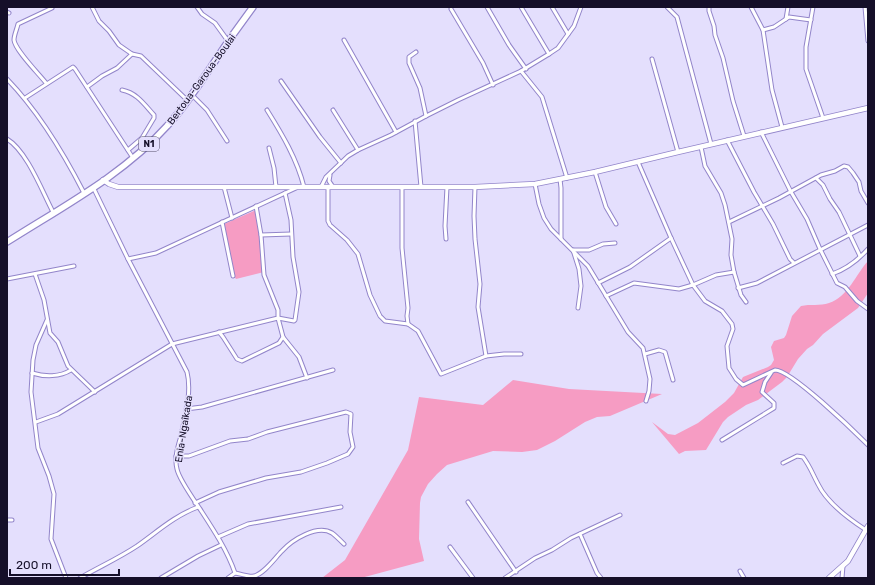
<svg xmlns="http://www.w3.org/2000/svg" width="875" height="585" font-family="Rubik,sans-serif">
	<style>
		.green { fill: #f69cc3 }
		.lines { fill: none; stroke-linecap: round; stroke-linejoin: round }
		.street-casing { stroke: #9285ca; stroke-width: 5 }
		.secondary-casing { stroke: #9285ca; stroke-width: 6 }
		.highway-casing { stroke: #9285ca; stroke-width: 8 }
		.street { stroke: #fff; stroke-width: 3 }
		.secondary { stroke: #fff; stroke-width: 4.5 }
		.highway { stroke: #fff; stroke-width: 5.5 }
		.labels { text-anchor: middle; stroke-width: 3; stroke-linejoin: round; paint-order: stroke }
		.shield { fill: #e4dffd; stroke: #534d69; stroke-width: 1 }
		.shield-label { font-size: 9px; font-weight: bold; fill: #150f29 }
		.street-label { font-size: 10px; fill: #150f29; stroke: #e4dffd }
	</style>
	<rect width="100%" height="100%" fill="#e4dffd"/>
	<!-- green -->
	<g class="green">
		<polygon points="256,210 259,222 264,272 236,279 231,271 222,225"/>
		<path d="M868 261V293L858 308 823 334 813 345 807 349 798 359 787 377 782 382 758 400 746 405 728 417 723 422 706 450 685 451 679 454 652 422 668 434 675 435 698 423 725 402 734 393 743 377 768 367 771 365 774 360 771 347 774 341 784 338 786 335 792 316 801 306C810 304 820 306 829 303 848 297 856 274 868 261Z"/>
		<polygon points="513,380 569,389 662,394 610,416 597,417 585,422 555,441 537,450 522,452 493,451 447,465 437,474 428,484 421,497 420,503 419,539 424,561 361,578 322,578 345,560 408,450 419,397 483,405"/>
	</g>
	<g class="lines">
		<defs>
			<g id="street">
				<polyline points="92,7 99,21 109,31 119,45 132,54 141,56 187,100"/>
				<polyline points="197,7 202,14 215,23 228,41"/>
				<polyline points="487,7 509,45 526,69"/>
				<polyline points="521,7 549,54"/>
				<polyline points="552,7 568,34"/>
				<polyline points="667,7 677,17 711,144"/>
				<polyline points="709,7 709,11 714,26 715,35 723,58 733,101 744,136"/>
				<polyline points="751,7 763,30 772,90 782,127"/>
				<polyline points="813,7 806,47 806,69 823,118"/>
				<polyline points="865,7 868,41"/>
				<polyline points="451,9 483,63 493,85"/>
				<polyline points="7,12 9,13"/>
				<polyline points="786,19 788,7"/>
				<polyline points="763,30 774,27 789,17 811,20"/>
				<polyline points="344,40 396,132"/>
				<polyline points="416,52 409,57 409,63 420,88 426,116"/>
				<polyline points="652,59 678,152"/>
				<polyline points="521,71 542,97 567,178"/>
				<path d="M7 79C39 112 63 152 84 193"/>
				<polyline points="281,81 320,137 341,163"/>
				<path d="M46 83C39 74 15 50 14 40 14 35 17 29 18 24L52 8"/>
				<polyline points="87,87 102,76 117,68 132,54"/>
				<path d="M122 90C137 93 144 104 154 115V118L142 138 128 150"/>
				<polyline points="192,95 207,110 227,141"/>
				<polyline points="25,98 73,67 75,69 133,158"/>
				<path d="M267 110C282 134 297 159 304 187"/>
				<polyline points="333,110 358,150"/>
				<polyline points="415,121 421,187"/>
				<polyline points="761,132 791,192 807,219 820,249 837,283 845,287 857,301 868,309"/>
				<path d="M7 139C27 151 42 191 53 212"/>
				<polyline points="727,140 754,192 773,224 790,259 794,263"/>
				<polyline points="701,147 705,166 721,193 725,205 732,239 731,255 734,272 741,295 746,302"/>
				<polyline points="269,148 274,168 276,187"/>
				<path d="M638 162 671 238 693 285 705 301 722 311 732 324 733 329 727 346 729 368 736 379 743 385 775 370C791 370 854 431 868 445"/>
				<polyline points="595,172 606,207 616,224"/>
				<polyline points="330,175 329,181 333,187"/>
				<polyline points="816,178 823,185 830,199 839,212 860,256"/>
				<polyline points="560,179 561,188 561,239"/>
				<polyline points="535,184 539,204 544,218 551,229 588,266 628,332 643,348 650,379 649,391 646,401"/>
				<path d="M93 187 128 259 187 372C192 392 185 416 181 436 178 446 174 458 177 469 179 479 194 500 200 509 213 529 227 550 235 573L228 578"/>
				<polyline points="224,187 232,218"/>
				<polyline points="321,187 326,177 348,156 358,150 391,135 426,116 458,100 521,71 549,54 558,48 574,26 581,7"/>
				<polyline points="328,187 328,221 330,225 347,240 358,254 370,295 380,316 385,321 408,324 418,331 441,374 486,356 504,354 521,354"/>
				<polyline points="402,187 402,248 408,308 407,316 408,324"/>
				<polyline points="475,187 474,216 475,239 480,284 478,307 486,356"/>
				<polyline points="285,193 291,220 293,257 299,292 295,320 294,321 278,318 283,337 299,357 307,378"/>
				<polyline points="222,222 233,276"/>
				<polyline points="729,222 779,198 821,175 835,171 844,166 848,167 853,173 859,182 861,191 868,203"/>
				<polyline points="261,235 291,234"/>
				<polyline points="446,239 445,226 447,187"/>
				<polyline points="573,250 579,269 581,286 578,308"/>
				<polyline points="574,250 589,250 603,244 615,243"/>
				<polyline points="128,259 156,253 296,188"/>
				<polyline points="35,274 44,300 50,333 58,342 68,366 95,392"/>
				<path d="M832 274C847 269 858 260 868 249"/>
				<polyline points="7,279 74,266"/>
				<polyline points="598,283 630,267 671,238"/>
				<polyline points="738,288 757,283 868,225"/>
				<polyline points="606,296 634,283 679,289 693,285 716,275 734,272"/>
				<polyline points="47,320 36,345 33,360 31,392 38,448 49,476 54,494 51,539 66,578"/>
				<polyline points="219,332 223,337 237,359 242,361 279,343 283,337"/>
				<polyline points="645,354 659,350 665,352 673,380"/>
				<path d="M32 373C45 377 60 377 71 370"/>
				<polyline points="186,409 202,407 333,370"/>
				<polyline points="36,422 58,414 172,344 278,318 278,310 264,275 261,235 256,206"/>
				<polyline points="722,440 774,408 774,403 762,392 765,382 771,373"/>
				<polyline points="176,456 189,456 230,441 248,439 267,432 346,412 351,414 350,432 353,447 348,454 327,463 301,472 266,478 219,492 195,503"/>
				<path d="M783 463 797 456 803 457C810 466 813 475 818 484 827 503 849 519 866 530"/>
				<polyline points="468,502 516,572"/>
				<polyline points="7,520 12,520"/>
				<polyline points="580,534 597,573 601,578"/>
				<polyline points="218,537 248,524 341,507"/>
				<polyline points="450,547 473,578"/>
				<polyline points="740,571 744,578"/>
				<path d="M235 573C241 574 249 577 254 576 264 574 275 558 282 551 292 540 317 524 332 533 336 536 340 540 344 544"/>
				<path d="M80 578C99 567 119 558 137 546 157 532 174 516 198 507"/>
				<polyline points="161,578 198,556 221,545"/>
				<polyline points="505,578 535,558 552,550 571,538 620,515"/>
				<polyline points="842,578 843,566"/>
			</g>
			<g id="secondary">
				<polyline points="103,180 109,184 118,187 475,187 535,184 595,172 678,152 868,108"/>
				<polyline points="829,578 848,561 868,526"/>
			</g>
			<path id="highway" d="M7 242C62 207 123 175 167 126 184 108 197 87 211 67 224 47 238 27 253 7"/>
		</defs>
		<!-- street casing -->
		<use href="#street" class="street-casing"/>
		<!-- secondary casing -->
		<use href="#secondary" class="secondary-casing"/>
		<!-- highway casing -->
		<use href="#highway" class="highway-casing"/>
		<!-- street -->
		<use href="#street" class="street"/>
		<!-- secondary -->
		<use href="#secondary" class="secondary"/>
		<!-- highway -->
		<use href="#highway" class="highway"/>
	</g>
	<g class="labels">
		<!-- shield labels -->
		<rect class="shield" x="139" y="137" width="20" height="14" rx="3"/>
		<g class="shield-label">
			<text x="149" y="147">N1</text>
		</g>
		<!-- street labels -->
		<g class="street-label">
			<text transform="translate(201 79) rotate(-54)" y="4">Bertoua-Garoua-Boulai</text>
			<text transform="translate(183 429) rotate(-81)" y="4">Enia-Ngaîkada</text>
		</g>
	</g>
	<!-- border -->
	<rect width="875" height="585" fill="none" stroke="#150f29" stroke-width="16"/>
	<!-- scale -->
	<path d="M10 569v6h109v-6" fill="none" stroke="#150f29" stroke-width="2"/>
	<text x="16" y="569" font-size="12" fill="#150f29" stroke="#e4dffd" stroke-width="3" paint-order="stroke">200 m</text>
</svg>
